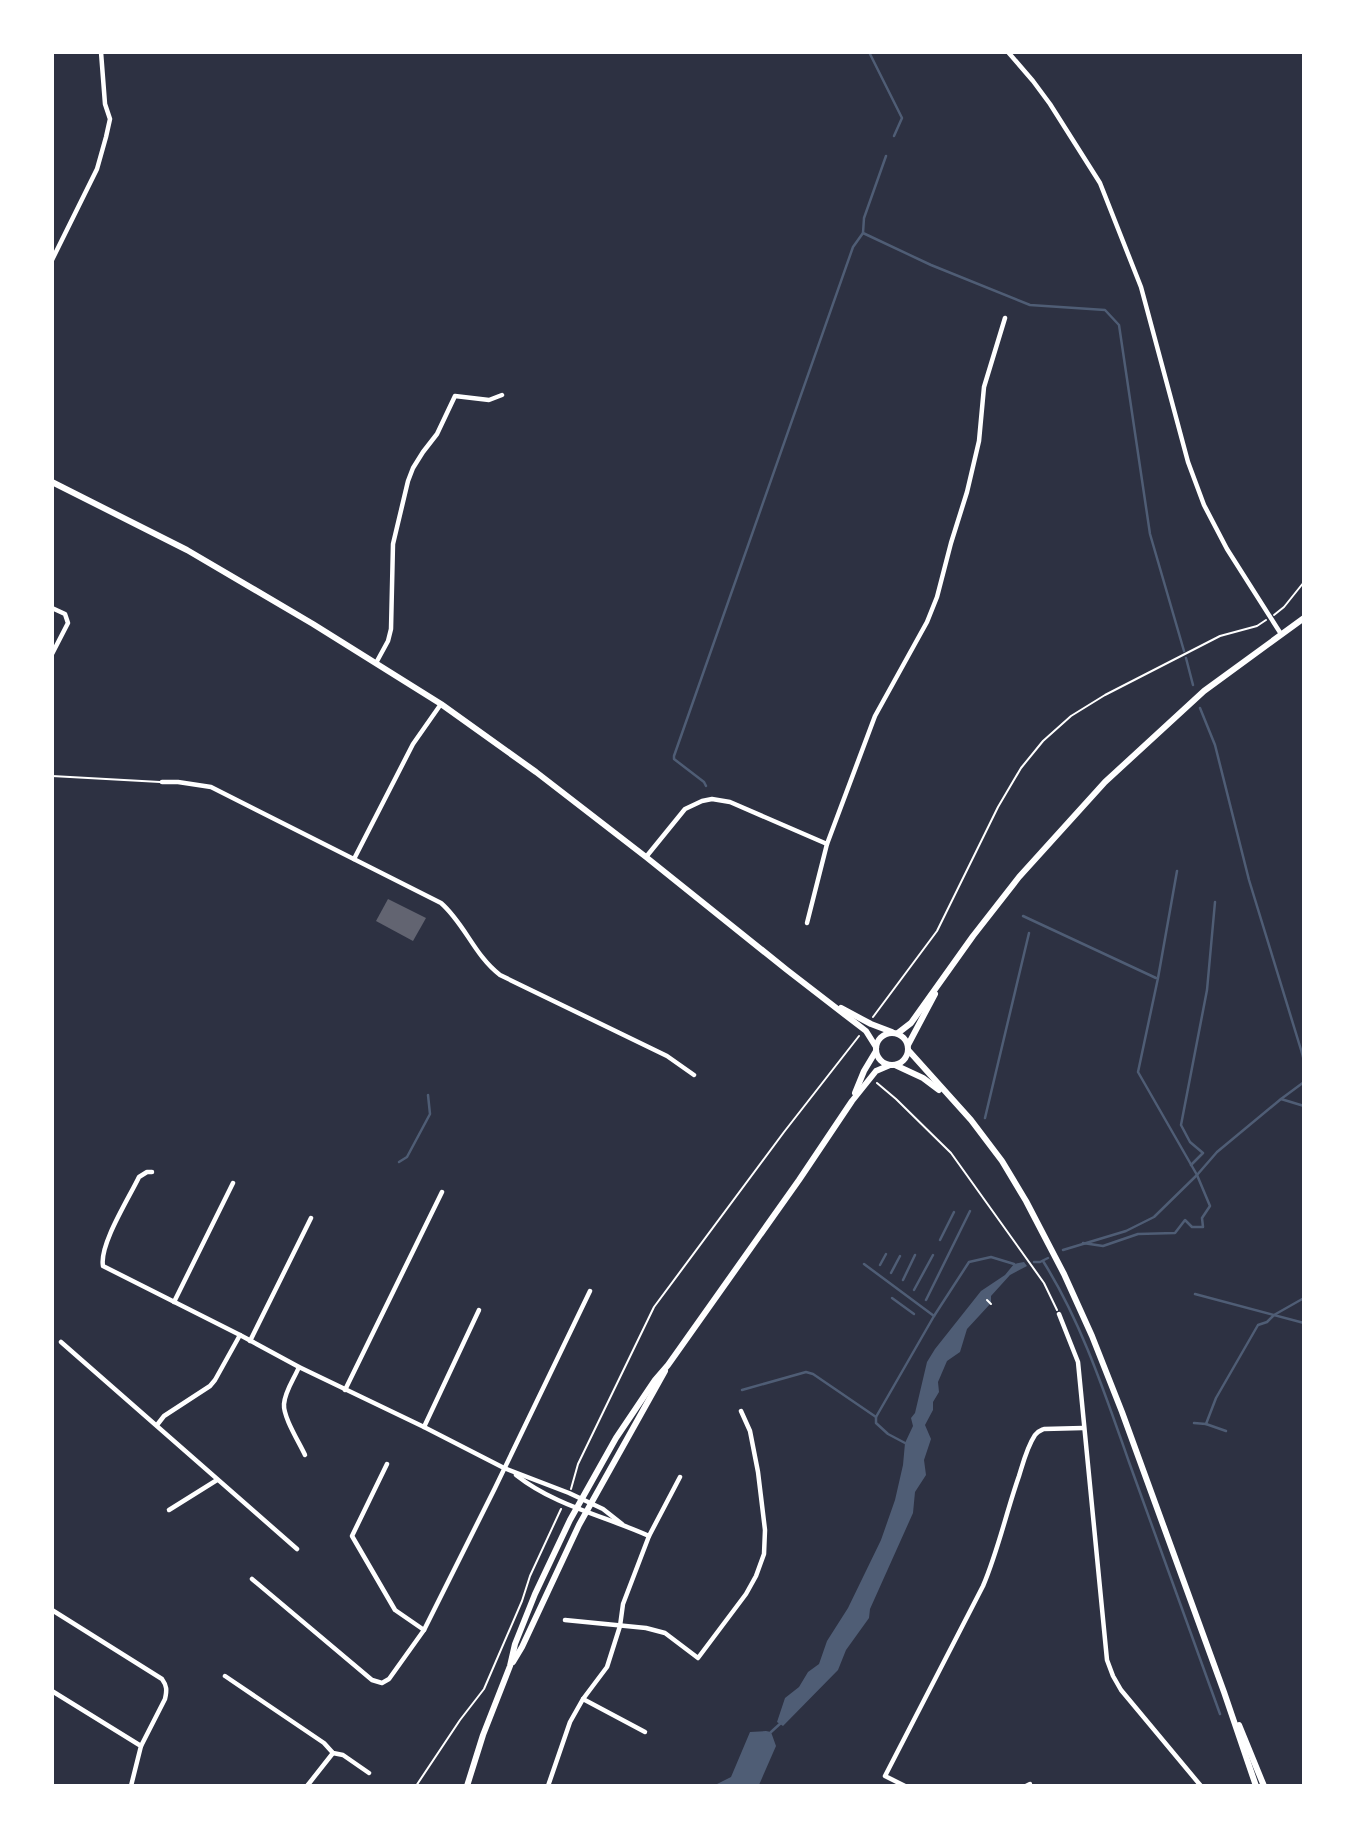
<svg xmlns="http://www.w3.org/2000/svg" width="1356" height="1838" font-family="Karla,sans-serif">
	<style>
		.water { fill: #4f5d75 }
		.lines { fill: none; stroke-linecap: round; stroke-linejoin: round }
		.stream { stroke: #4f5d75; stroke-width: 2.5 }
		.building { fill: #626471 }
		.path { stroke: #fff; stroke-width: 2 }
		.service { stroke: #fff; stroke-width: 2 }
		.minor { stroke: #fff; stroke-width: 4.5 }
		.secondary { stroke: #fff; stroke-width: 6 }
		.primary { stroke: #fff; stroke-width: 6 }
	</style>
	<rect width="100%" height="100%" fill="#2d3142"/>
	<!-- water -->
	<g class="water">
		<polygon points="1024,1262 1027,1266 1010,1275 991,1296 991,1303 967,1329 960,1352 947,1361 938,1382 939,1392 933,1402 933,1410 925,1425 931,1439 924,1460 926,1475 915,1492 913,1513 870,1609 869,1618 846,1650 838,1670 783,1726 777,1722 785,1698 799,1687 808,1672 819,1664 827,1641 848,1608 881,1540 895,1500 903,1465 905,1443 913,1426 911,1418 915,1413 927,1362 935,1349 981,1291 1005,1275 1014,1264"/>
		<polygon points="766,1731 771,1732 776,1746 759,1785 715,1785 731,1777 750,1732"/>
	</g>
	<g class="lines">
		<!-- stream -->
		<g class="stream">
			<polyline points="869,52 902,118 894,136"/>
			<polyline points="886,156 864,218 863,233 931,265 1030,305 1105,310 1119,325 1150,534 1184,651"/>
			<polyline points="1186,658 1193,685"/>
			<polyline points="1200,708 1215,745 1249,880 1302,1053"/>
			<polyline points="706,786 704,782 674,759 674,756 853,247 863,233"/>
			<polyline points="1023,916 1156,978"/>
			<polyline points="1304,1051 1302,1053 1304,1061"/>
			<polyline points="1281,1099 1304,1082"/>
			<polyline points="985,1118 1029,933"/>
			<polyline points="399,1162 407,1157 430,1114 428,1095"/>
			<polyline points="1191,1165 1203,1153 1190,1142 1181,1125 1207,990 1215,902"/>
			<polyline points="940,1240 954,1212"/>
			<polyline points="1083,1243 1103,1246 1138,1234 1175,1233 1185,1220 1192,1227 1203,1227 1202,1218 1210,1206 1197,1175 1138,1072 1158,978 1177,871"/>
			<polyline points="1063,1250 1126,1231 1154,1217 1197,1175 1217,1152 1281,1099 1304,1106"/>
			<path d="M1043 1261C1082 1323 1105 1394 1129 1462 1159 1546 1190 1630 1220 1714"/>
			<polyline points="1034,1262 1040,1262 1048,1258"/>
			<polyline points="864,1264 934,1316"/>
			<polyline points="880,1265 886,1254"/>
			<polyline points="891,1273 900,1256"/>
			<polyline points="903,1280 915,1255"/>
			<polyline points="914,1290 933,1255"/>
			<polyline points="1195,1294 1304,1323"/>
			<polyline points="892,1298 914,1314"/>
			<polyline points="926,1300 970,1211"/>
			<polyline points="742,1390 806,1372 813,1374 876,1417 876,1423 888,1434 905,1443"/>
			<polyline points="876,1417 934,1316 969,1262 991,1257 1014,1264"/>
			<polyline points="1194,1423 1206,1424 1226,1431"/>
			<polyline points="1206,1424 1216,1398 1258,1325 1267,1322 1274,1315 1304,1298"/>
			<polyline points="771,1732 782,1722"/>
		</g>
	</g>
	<!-- building -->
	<polygon class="building" points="388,899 426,918 413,941 376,921"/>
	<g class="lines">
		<!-- path -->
		<g class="path">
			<polyline points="1274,615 1284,607 1304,582"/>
			<polyline points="873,1017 937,931 998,807 1021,768 1043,741 1071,716 1105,695 1220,636 1257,626 1266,620"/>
			<polyline points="877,1083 896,1099 951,1153 1044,1283 1057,1310"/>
			<polyline points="987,1300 991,1304"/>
			<polyline points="571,1489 578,1464 654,1307 784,1132 859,1036"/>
			<polyline points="416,1786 460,1720 484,1689 522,1601 530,1576 561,1509"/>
		</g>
		<!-- service -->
		<polyline class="service" points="52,776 160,782"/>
		<!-- minor -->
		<g class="minor">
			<polyline points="1008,52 1033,81 1050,104 1100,183 1141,287 1188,462 1204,505 1227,549 1281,634"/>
			<polyline points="52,260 97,169 106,137 110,119 105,104 101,52"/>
			<polyline points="52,608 65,614 68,623 52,654"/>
			<polyline points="376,663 388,641 391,629 393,544 408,481 413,468 423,452 437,434 455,396 489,400 502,395"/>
			<path d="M162 782H178L211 787 441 903C465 924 474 955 500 975L667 1056 694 1075"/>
			<polyline points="646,857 685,809 702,801 712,799 730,802 827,844 875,716 927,622 937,597 951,543 967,492 979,441 984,387 1005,318"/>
			<polyline points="354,859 413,744 441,704"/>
			<polyline points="807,923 827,844"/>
			<path d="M152 1172H147L139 1177C129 1198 99 1245 103 1266L240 1335 299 1367 424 1427 504 1468 569 1493 603 1509 622 1524"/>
			<polyline points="174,1302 233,1183"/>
			<polyline points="1059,1314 1078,1362 1107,1660 1113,1676 1121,1690 1201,1786"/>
			<polyline points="250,1341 311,1218"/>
			<polyline points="61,1342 297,1549"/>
			<path d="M299 1367C294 1379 285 1391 284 1404 283 1417 299 1442 305 1455"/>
			<polyline points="345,1390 442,1192"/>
			<polyline points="157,1425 164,1416 210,1386 215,1380 240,1335"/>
			<polyline points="424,1427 479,1310"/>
			<polyline points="387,1464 352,1536 395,1610 424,1630"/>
			<path d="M516 1475C555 1506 605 1516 649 1536L623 1604 620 1626 607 1667 583 1699 570 1722 548 1786"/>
			<polyline points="169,1510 217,1480"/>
			<polyline points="649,1536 680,1477"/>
			<polyline points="252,1579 372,1680 382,1683 389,1679 424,1630 495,1488 590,1291"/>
			<path d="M52 1610 162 1679C167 1686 167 1690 165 1699L141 1746"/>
			<polyline points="565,1620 646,1628 665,1633 698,1658 746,1594 756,1576 764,1554 765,1530 758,1472 750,1431 741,1411"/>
			<polyline points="225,1676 324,1743 333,1753 343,1755 369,1773"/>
			<polyline points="52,1691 141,1746 131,1786"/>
			<polyline points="583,1699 645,1732"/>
			<polyline points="307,1786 333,1753"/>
			<path d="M905 1786 885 1776 983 1586C998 1551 1006 1513 1019 1476 1023 1463 1027 1447 1035 1435 1038 1431 1039 1431 1044 1429L1083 1428"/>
			<polyline points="1026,1786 1030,1784"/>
		</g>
		<!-- secondary -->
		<g class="secondary">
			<polyline points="52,482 187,550 313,624 441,704 536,772 646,857 787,970 866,1031 876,1047"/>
			<polyline points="841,1008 871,1024 892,1032"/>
			<polyline points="909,1051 971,1120 1002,1161 1026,1201 1064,1274 1092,1336 1122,1412 1224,1692 1256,1786"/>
			<polyline points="895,1065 923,1078 939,1090"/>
			<polyline points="1239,1725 1264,1786"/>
		</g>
		<!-- primary -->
		<g class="primary">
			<circle cx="892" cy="1049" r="16"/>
			<polyline points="898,1033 911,1023 973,936 1019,877 1105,782 1204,691 1304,618"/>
			<polyline points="908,1045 935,994"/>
			<polyline points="855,1093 864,1071 876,1051"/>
			<polyline points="513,1662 522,1647 579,1525 665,1371"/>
			<polyline points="467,1786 483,1735 510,1666 515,1644 535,1594 570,1520 616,1438 655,1380 668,1365 799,1180 852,1101 876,1071 890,1065"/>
		</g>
	</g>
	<!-- border -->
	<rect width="1356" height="1838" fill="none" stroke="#ffffff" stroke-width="108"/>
</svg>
